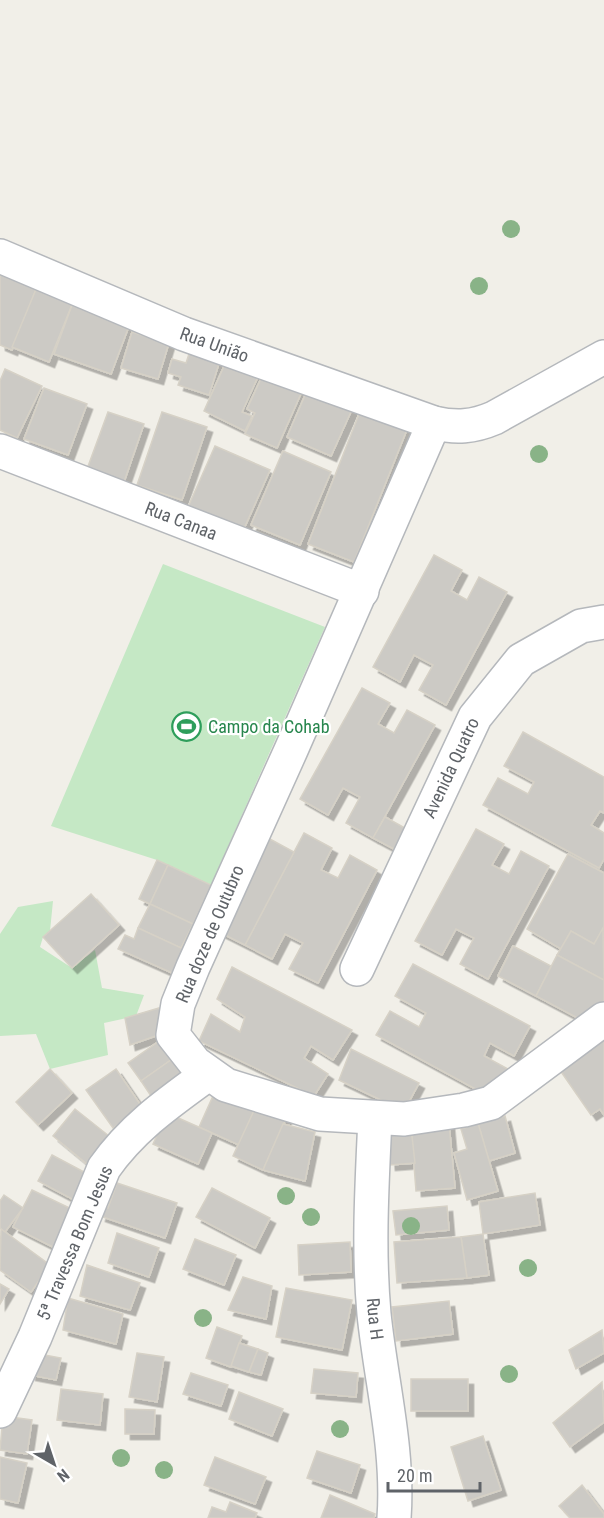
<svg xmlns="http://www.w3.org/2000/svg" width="604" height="1518" font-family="'Roboto Condensed',sans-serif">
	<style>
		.green { fill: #c5e8c5 }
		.building { fill: #cccac5; stroke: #d6d1c6; stroke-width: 1.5; filter: url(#shadow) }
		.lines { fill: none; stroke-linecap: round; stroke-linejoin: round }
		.minor-casing { stroke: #b5b8bc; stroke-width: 36 }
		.minor { stroke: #fff; stroke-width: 33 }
		.tree { fill: #89b387 }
		.labels { text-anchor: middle; stroke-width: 4.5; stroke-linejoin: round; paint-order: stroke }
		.street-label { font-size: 18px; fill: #5f6368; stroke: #fff }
		.leisure-label { font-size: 18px; fill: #27864d; stroke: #fff; text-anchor: start }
	</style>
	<defs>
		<filter id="shadow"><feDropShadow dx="5.5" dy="5.5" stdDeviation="0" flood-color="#0004"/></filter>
	</defs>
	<rect width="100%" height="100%" fill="#f1efe8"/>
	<!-- green -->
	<g class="green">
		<polygon points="163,564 325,627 211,885 157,860 51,826"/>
		<polygon points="53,901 50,931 43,937 40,947 72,968 95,950 102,988 144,995 136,1016 104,1023 108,1055 50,1069 36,1034 0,1036 0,934 18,907"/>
	</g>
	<!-- building -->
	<g class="building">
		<polygon points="3,267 39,282 12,350 0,345 0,275"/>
		<polygon points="39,282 75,297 49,362 12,347"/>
		<polygon points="75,297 132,318 111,374 54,354"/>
		<polygon points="132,332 148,337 171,336 158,379 121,368"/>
		<polygon points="191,348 221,357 209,395 178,385 181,377 168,373 172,359 186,363"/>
		<polygon points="229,355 261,370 242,412 252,416 245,431 204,411"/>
		<polygon points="5,369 42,386 17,438 0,430 0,381"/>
		<polygon points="264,372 303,389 277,448 245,434 255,413 247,409"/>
		<polygon points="309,386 354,405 331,456 287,437"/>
		<polygon points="44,388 87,404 68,455 24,439"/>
		<polygon points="363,404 410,422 354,562 308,544"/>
		<polygon points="108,412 144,424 124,482 87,469"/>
		<polygon points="162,412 207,427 182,500 137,485"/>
		<polygon points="215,446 270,470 243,531 188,507"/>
		<polygon points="283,451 331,472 300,545 251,525"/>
		<polygon points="434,555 462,570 451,591 467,600 479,577 507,592 446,705 419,690 433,665 414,655 400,682 373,667"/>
		<polygon points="362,688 390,703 378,724 394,733 407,710 435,725 373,838 346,823 360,797 343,788 328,815 300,799"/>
		<polygon points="523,732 604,777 604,813 600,811 591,825 604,833 604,859 599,868 483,805 498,778 528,794 534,782 504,766"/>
		<polygon points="385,817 405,828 394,849 373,838"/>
		<polygon points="476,829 504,844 492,865 509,874 521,851 549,866 488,979 460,964 474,938 456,929 442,955 415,941"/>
		<polygon points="304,833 332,848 321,870 338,878 350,855 377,870 318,983 289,969 303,943 285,934 272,959 245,945"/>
		<polygon points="268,838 294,852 245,945 219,932"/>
		<polygon points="568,854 604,873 604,928 594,944 571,931 561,949 527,929"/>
		<polygon points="157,860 168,865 150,904 139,899"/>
		<polygon points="168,865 211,885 193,924 150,904"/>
		<polygon points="91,894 119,925 72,968 43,937"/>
		<polygon points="150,904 193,924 181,948 138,928"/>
		<polygon points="138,928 190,952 179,976 118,949 125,935 134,939"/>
		<polygon points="603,928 604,980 557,955 571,931 594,944"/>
		<polygon points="513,946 551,966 536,996 498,976"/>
		<polygon points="557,955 604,980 604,1007 593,1026 536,996"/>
		<polygon points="413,964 530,1026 514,1056 490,1043 484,1056 508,1069 492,1098 376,1035 390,1011 419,1027 426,1013 395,996"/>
		<polygon points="232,967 352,1030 333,1060 311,1046 304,1058 328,1074 314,1096 199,1041 211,1014 240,1032 245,1017 217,999"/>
		<polygon points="159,1008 167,1032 130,1045 125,1018"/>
		<polygon points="604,1033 604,1115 600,1109 591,1115 557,1066"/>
		<polygon points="165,1037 178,1055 141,1081 128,1063"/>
		<polygon points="351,1049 419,1083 404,1111 339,1080"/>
		<polygon points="178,1055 191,1073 153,1099 141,1081"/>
		<polygon points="50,1069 72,1093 38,1125 16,1102"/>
		<polygon points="116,1069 142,1107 113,1128 86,1090"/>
		<polygon points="217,1087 257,1105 239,1145 199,1127"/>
		<polygon points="258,1102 287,1116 263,1170 233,1156"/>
		<polygon points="75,1109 109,1136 87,1164 53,1136"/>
		<polygon points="167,1113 212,1133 198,1164 153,1144"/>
		<polygon points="505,1116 515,1153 489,1161 478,1123"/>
		<polygon points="449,1123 455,1188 416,1191 411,1127"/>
		<polygon points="478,1123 498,1191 467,1200 454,1153 467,1149 461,1129"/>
		<polygon points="283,1124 315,1132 305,1181 263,1170"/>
		<polygon points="411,1127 415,1163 390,1165 387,1130"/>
		<polygon points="52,1155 88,1174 74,1200 38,1181"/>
		<polygon points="117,1183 177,1203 165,1238 100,1216 103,1206 108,1208"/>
		<polygon points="212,1188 270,1218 255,1248 196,1217"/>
		<polygon points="32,1190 76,1211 57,1249 13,1227"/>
		<polygon points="535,1193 540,1225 483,1234 479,1202"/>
		<polygon points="4,1195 23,1208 5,1232 0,1228 0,1201"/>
		<polygon points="447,1206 449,1230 396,1235 393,1211"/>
		<polygon points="1,1229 50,1265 31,1292 0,1270"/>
		<polygon points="117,1233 159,1248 149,1277 108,1263"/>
		<polygon points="483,1234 489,1275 467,1278 461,1237"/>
		<polygon points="461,1237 467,1278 397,1283 394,1242"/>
		<polygon points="195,1239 236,1255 224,1285 183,1269"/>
		<polygon points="350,1242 351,1272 299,1275 298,1245"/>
		<polygon points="87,1265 140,1283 130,1310 80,1296"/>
		<polygon points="243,1277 272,1286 266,1319 228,1310"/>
		<polygon points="0,1284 9,1289 0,1304"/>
		<polygon points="286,1288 352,1300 342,1350 276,1337"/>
		<polygon points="68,1298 123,1314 116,1344 63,1330"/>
		<polygon points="449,1301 453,1334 396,1341 392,1307"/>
		<polygon points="217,1327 242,1336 231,1367 206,1358"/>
		<polygon points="602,1330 604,1353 576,1369 569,1350"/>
		<polygon points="239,1343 258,1349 249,1372 231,1366"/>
		<polygon points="258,1349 268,1353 261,1375 249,1372"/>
		<polygon points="34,1353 61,1358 56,1380 30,1375"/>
		<polygon points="137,1353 164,1357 157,1402 129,1397"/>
		<polygon points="314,1369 358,1373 356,1397 311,1393"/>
		<polygon points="191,1373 228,1385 221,1406 183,1394"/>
		<rect x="411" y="1379" width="57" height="32"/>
		<polygon points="602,1382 604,1422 570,1447 553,1423"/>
		<polygon points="61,1389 103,1394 100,1425 57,1420"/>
		<polygon points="239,1392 283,1409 272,1436 229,1419"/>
		<polygon points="125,1409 155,1410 154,1434 125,1434"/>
		<polygon points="3,1416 32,1420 27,1454 0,1450"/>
		<polygon points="483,1436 501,1490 468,1501 451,1447"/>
		<polygon points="317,1451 360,1465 351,1493 307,1478"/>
		<polygon points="0,1457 27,1463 18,1503 0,1499"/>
		<polygon points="215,1457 266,1477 255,1504 204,1485"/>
		<polygon points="582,1485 604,1514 604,1518 570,1518 559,1506"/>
		<polygon points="330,1495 375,1514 374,1518 321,1518"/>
		<polygon points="230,1502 257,1513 255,1518 208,1518 212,1507 226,1512"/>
	</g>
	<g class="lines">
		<defs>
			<g id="minor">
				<path id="s1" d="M0 256 184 334 434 423C456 428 473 427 494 418L604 357"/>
				<polyline points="434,423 291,750 193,967 178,1004 173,1035 195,1063 226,1085 320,1114 404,1119 464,1110 491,1103 604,1019"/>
				<path id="s2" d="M0 451 362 591"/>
				<path id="s3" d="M357 969 475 717 521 660 581 626 604 622"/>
				<path id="s4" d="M375 1118C372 1184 368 1248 374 1314 381 1382 399 1449 394 1518"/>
				<path d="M0 1411 35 1337 104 1168C132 1128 168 1103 208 1074"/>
			</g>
		</defs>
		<!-- minor casing -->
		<use href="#minor" class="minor-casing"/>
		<!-- minor -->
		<use href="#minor" class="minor"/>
	</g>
	<!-- trees -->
	<g class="tree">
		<circle cx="511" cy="229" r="9"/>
		<circle cx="479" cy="286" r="9"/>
		<circle cx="539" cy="454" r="9"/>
		<circle cx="286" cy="1196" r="9"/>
		<circle cx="311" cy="1217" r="9"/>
		<circle cx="411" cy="1226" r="9"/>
		<circle cx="528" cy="1268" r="9"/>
		<circle cx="203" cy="1318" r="9"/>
		<circle cx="509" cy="1374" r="9"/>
		<circle cx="340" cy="1429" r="9"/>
		<circle cx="121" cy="1458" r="9"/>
		<circle cx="164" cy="1470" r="9"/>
	</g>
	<!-- icons -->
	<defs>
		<symbol id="stadium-ring" viewBox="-11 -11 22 22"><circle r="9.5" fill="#fff" stroke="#2e9e5b" stroke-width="1.5"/><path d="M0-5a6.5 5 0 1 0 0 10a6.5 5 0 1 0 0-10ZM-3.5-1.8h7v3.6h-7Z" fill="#2e9e5b"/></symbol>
	</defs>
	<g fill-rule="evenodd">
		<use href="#stadium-ring" x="170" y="710" width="33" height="33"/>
	</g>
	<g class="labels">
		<!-- street labels -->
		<g class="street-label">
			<text dy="6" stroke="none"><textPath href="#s1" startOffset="232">Rua União</textPath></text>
			<text dy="6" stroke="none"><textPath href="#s2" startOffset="194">Rua Canaa</textPath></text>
			<text dy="6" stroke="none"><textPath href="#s3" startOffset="222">Avenida Quatro</textPath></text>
			<text transform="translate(210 934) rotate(-67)" y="6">Rua doze de Outubro</text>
			<text transform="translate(75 1243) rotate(-67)" y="6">5ª Travessa Bom Jesus</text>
			<text dy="6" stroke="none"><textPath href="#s4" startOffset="201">Rua H</textPath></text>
		</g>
		<!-- leisure labels -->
		<g class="leisure-label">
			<text x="208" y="733">Campo da Cohab</text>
		</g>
	</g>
	<!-- north arrow -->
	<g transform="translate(54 1464) rotate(141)" stroke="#ffffff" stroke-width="4.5" paint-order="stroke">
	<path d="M0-4.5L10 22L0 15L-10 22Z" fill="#5f6368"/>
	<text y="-9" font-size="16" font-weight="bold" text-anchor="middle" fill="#5f6368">N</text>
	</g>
	<!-- scale -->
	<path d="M388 1482v9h92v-9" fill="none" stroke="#5f6368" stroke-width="3"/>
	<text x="397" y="1482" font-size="18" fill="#5f6368" stroke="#ffffff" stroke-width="4.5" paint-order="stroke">20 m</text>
</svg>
